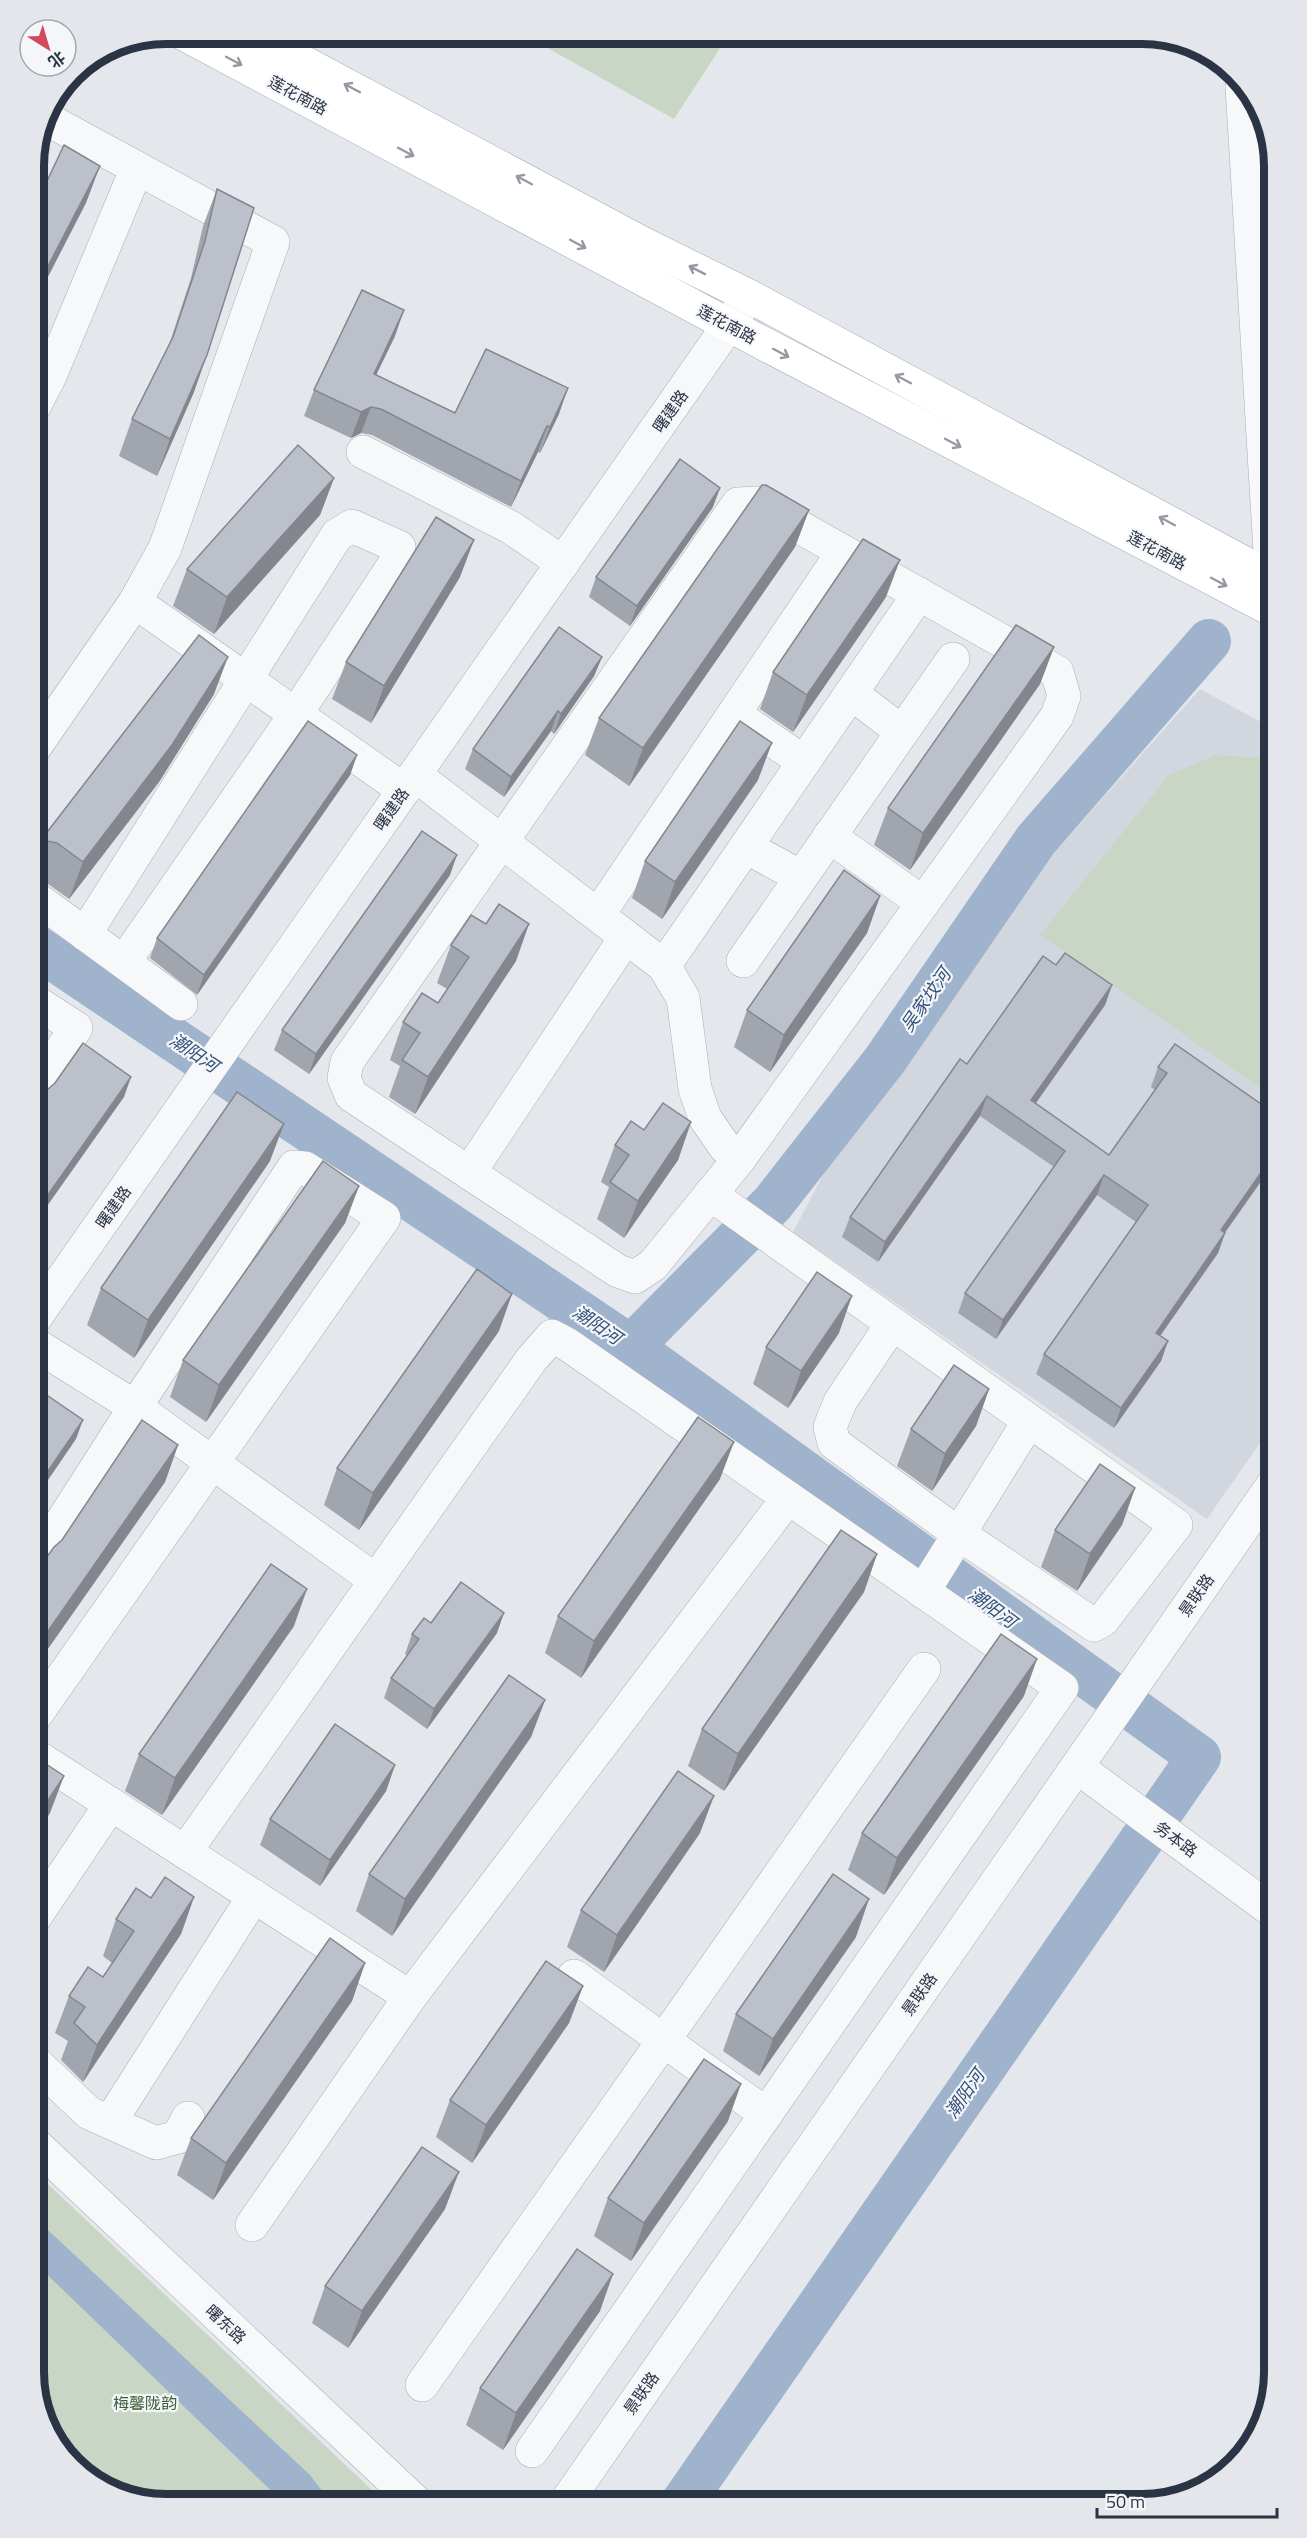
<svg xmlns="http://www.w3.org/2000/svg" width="1307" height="2538" font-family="'Titillium Web','Noto Sans SC',sans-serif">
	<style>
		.built { fill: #d2d6de }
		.green { fill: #c9d6c5 }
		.water { fill: #9fb4cc }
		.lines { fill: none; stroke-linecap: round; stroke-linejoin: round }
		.river { stroke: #9fb4cc; stroke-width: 44 }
		.minor-casing { stroke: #a9aeb7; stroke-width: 34 }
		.major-casing { stroke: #a3abb8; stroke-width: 34 }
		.minor { stroke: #f7f8fa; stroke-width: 33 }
		.major { stroke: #fff; stroke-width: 33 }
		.wall { fill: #a1a5ae }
		.shaded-wall { fill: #83868d }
		.building { fill: #bbc0ca; stroke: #83868d; stroke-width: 1.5 }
		.oneway { stroke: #959aa2 }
		.labels { text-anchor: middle; stroke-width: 4.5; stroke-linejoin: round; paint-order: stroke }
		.street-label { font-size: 16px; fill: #2b3445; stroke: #f4f6f9 }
		.park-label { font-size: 16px; fill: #3f6138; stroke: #f4f6f9 }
		.water-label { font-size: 18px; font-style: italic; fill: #34527a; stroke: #f4f6f9 }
		.rim { fill: none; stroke: #2b3445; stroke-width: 8 }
	</style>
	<rect width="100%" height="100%" fill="#e4e7ec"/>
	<!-- built -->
	<polygon class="built" points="1200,689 1274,729 1274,1423 1207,1519 793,1232 833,1156 1029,881"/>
	<!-- green -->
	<g class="green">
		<polygon points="521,33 730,33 674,119"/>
		<polygon points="1216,755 1274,759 1274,1097 1040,935 1169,775"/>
		<polygon points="33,2170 373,2491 362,2505 157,2505 92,2482 43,2424 33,2373"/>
	</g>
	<!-- water -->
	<polygon class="water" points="33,2216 310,2475 333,2505 286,2505 33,2261"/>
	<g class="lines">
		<!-- river -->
		<g class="river">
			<polyline points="33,945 631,1347 1199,1757 681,2505"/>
			<polyline points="631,1347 773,1203 885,1060 1036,840 1209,641"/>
		</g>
		<defs>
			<g id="minor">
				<polyline points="1242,86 1273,602"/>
				<polyline points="33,409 50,376 137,168"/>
				<polyline points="363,452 510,527 563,563"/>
				<polygon points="757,503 1057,672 1064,696 1057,716 740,1158 653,1265 635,1277 618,1271 351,1095 344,1078 347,1062 738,504"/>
				<polyline points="135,602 404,790"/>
				<polyline points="851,693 902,732"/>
				<polyline points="734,714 804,762"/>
				<polyline points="33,750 135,602 165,548 273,242 43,117"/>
				<polyline points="415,775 664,966 683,998 695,1089 705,1118 725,1147 740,1158"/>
				<polyline points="829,836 923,903"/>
				<polyline points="746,847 801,877"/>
				<polyline points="33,896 181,1004"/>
				<polyline points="598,915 843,552"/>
				<polyline points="85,934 337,535 352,526 399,547 397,560 296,714 124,962"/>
				<polyline points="743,961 953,659"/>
				<polyline points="664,966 919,594"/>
				<polyline points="33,1092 76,1028 33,1000"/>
				<polyline points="469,1173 626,937"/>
				<polyline points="710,1194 1176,1525 1103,1620 1094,1625 959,1534 834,1443 830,1427 840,1402 892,1324"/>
				<polyline points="33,1321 749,296"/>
				<polyline points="33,1343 135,1407 375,1580"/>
				<polyline points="923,1592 1029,1421"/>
				<polyline points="33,1719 384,1218 305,1168 294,1167 135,1407 33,1567"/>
				<polyline points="33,1754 410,1997"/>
				<polyline points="1077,1767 1274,1912"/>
				<polyline points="185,1852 440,1489 531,1360 552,1336 567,1344 1062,1688 532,2451"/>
				<polyline points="33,1920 111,1804"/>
				<polyline points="574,1976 766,2114"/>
				<polyline points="33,2060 89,2113 156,2143 178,2137 188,2118"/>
				<polyline points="110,2122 254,1896"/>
				<polyline points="33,2142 419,2505"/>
				<polyline points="252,2225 410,1997 788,1498"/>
				<polyline points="422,2385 924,1669"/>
				<polyline points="564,2505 1274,1483"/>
			</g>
			<g id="major">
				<polyline points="182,33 753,338 1274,611"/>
				<polyline points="249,33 642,243 749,296 1274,579"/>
			</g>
		</defs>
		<!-- minor casing -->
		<use href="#minor" class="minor-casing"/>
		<!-- major casing -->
		<use href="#major" class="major-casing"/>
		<!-- minor -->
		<use href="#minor" class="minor"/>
		<!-- major -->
		<use href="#major" class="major"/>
	</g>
	<!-- wall -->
	<g class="wall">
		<polygon points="217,189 194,392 157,476 119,456 132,419 169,345 191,278 203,226"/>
		<polygon points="395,336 376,375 455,413 559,414 540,453 538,452 511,507 372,435 361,433 351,438 304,416 314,390"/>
		<polygon points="334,478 320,515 214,634 173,606 187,569"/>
		<polygon points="713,507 630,626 589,597 596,577"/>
		<polygon points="809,510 795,547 629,786 585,755 599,718"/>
		<polygon points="460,577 371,723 332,699 346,662"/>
		<polygon points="886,597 793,732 760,709 773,672"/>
		<polygon points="1054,647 1040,684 910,870 874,845 888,808"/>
		<polygon points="602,657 594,676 554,734 551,731 504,797 465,769 473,749"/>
		<polygon points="214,694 159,782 69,899 44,881 33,879 33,862 41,840"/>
		<polygon points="357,755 350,775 197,995 150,958 157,938"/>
		<polygon points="758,780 662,919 632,898 645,861"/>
		<polygon points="450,875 309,1074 274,1050 282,1030"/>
		<polygon points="880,896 867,933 770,1072 734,1047 747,1010"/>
		<polygon points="451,945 516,961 415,1114 389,1097 400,1066 390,1060 403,1022 438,1003 447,989 437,983"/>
		<polygon points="1056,965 1112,985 1105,1005 1035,1103 1109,1155 1155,1090 1151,1087 1158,1067 1274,1113 1274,1163 1225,1233 1218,1253 1160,1336 1168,1341 1161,1361 1114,1428 1036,1374 1044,1354 1136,1222 1097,1195 996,1339 958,1313 965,1293 1054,1167 980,1116 878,1262 842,1237 850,1217 967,1064"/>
		<polygon points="691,1122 678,1160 624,1238 597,1219 609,1187 601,1182 615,1145 644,1130"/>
		<polygon points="270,1161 134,1358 87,1325 101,1288"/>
		<polygon points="359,1186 345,1223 206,1422 170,1397 183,1360"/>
		<polygon points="499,1331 359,1530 324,1505 337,1468"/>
		<polygon points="839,1333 788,1408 753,1384 766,1347"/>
		<polygon points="989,1389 976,1426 932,1491 897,1466 911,1429"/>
		<polygon points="178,1445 165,1482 33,1670 33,1576"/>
		<polygon points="720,1479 581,1678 545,1653 558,1616"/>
		<polygon points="1135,1488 1122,1525 1077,1591 1041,1567 1055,1530"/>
		<polygon points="877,1554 864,1592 724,1791 688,1766 702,1729"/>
		<polygon points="431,1623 497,1633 427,1729 384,1698 391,1678 407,1656 405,1654 412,1634"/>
		<polygon points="294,1626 162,1815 125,1791 139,1754"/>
		<polygon points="1024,1696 884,1895 848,1870 862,1833"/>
		<polygon points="545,1700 531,1737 392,1936 356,1911 369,1874"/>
		<polygon points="395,1765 386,1791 320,1886 260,1845 270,1819"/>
		<polygon points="700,1833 604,1972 567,1947 581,1910"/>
		<polygon points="194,1897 181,1934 83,2082 61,2060 68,2041 55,2033 69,1996 103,1977 112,1963 103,1956 116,1919 151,1898"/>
		<polygon points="856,1937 759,2076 723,2051 736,2014"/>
		<polygon points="365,1963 352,2001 213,2200 177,2175 191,2138"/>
		<polygon points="583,1986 569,2023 472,2163 436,2137 450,2100"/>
		<polygon points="728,2121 631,2261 594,2236 608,2198"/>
		<polygon points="445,2209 348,2348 312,2323 325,2286"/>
		<polygon points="600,2311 503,2450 466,2425 480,2388"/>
	</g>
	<!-- shaded-wall -->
	<g class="shaded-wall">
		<polygon points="100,166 86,203 33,306 33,295"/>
		<polygon points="404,310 395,336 364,400 374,374"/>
		<polygon points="207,355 194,392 157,476 170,439"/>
		<polygon points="568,388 559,414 540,453 550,427"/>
		<polygon points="371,407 361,433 351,438 361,412"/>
		<polygon points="547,426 538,452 511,507 521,481"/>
		<polygon points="334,478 320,515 214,634 227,597"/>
		<polygon points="720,488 713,507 630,626 637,606"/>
		<polygon points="809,510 795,547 629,786 643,748"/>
		<polygon points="474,540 460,577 371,723 384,686"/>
		<polygon points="900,560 886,597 793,732 807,695"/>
		<polygon points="1054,647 1040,684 910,870 923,833"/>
		<polygon points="228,657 214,694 159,782 69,899 83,862"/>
		<polygon points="602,657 594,676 554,734 561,714"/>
		<polygon points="558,711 551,731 504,797 511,777"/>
		<polygon points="772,743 758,780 662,919 675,882"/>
		<polygon points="357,755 350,775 197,995 204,975"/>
		<polygon points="457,855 450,875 309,1074 316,1054"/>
		<polygon points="880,896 867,933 770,1072 784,1035"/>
		<polygon points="529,924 516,961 415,1114 428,1077"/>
		<polygon points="1112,985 1105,1005 1024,1120 1031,1100"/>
		<polygon points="131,1077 124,1097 33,1226 33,1216"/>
		<polygon points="987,1096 980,1116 878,1262 885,1242"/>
		<polygon points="691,1122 678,1160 624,1238 638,1201"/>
		<polygon points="284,1124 270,1161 134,1358 148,1320"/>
		<polygon points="1274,1154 1274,1163 1213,1249 1221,1230"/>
		<polygon points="1104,1175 1097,1195 996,1339 1003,1320"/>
		<polygon points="359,1186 345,1223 206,1422 219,1385"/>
		<polygon points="1225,1233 1218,1253 1148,1353 1156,1333"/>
		<polygon points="512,1294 499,1331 359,1530 373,1493"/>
		<polygon points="852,1296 839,1333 788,1408 801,1371"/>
		<polygon points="1168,1341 1161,1361 1114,1428 1121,1408"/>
		<polygon points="989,1389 976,1426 932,1491 945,1454"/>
		<polygon points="83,1420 76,1439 33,1502 33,1493"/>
		<polygon points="734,1442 720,1479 581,1678 594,1641"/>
		<polygon points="178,1445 165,1482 33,1670 33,1660 39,1644"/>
		<polygon points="1135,1488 1122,1525 1077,1591 1090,1554"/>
		<polygon points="877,1554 864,1592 724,1791 738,1754"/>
		<polygon points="307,1589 294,1626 162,1815 175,1778"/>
		<polygon points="504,1613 497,1633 427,1729 434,1709"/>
		<polygon points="1037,1659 1024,1696 884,1895 897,1858"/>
		<polygon points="545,1700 531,1737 392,1936 405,1899"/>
		<polygon points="395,1765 386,1791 320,1886 330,1860"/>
		<polygon points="64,1776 50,1813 33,1839 33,1823"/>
		<polygon points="714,1796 700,1833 604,1972 617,1935"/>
		<polygon points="194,1897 181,1934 83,2082 97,2045"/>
		<polygon points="869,1899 856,1937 759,2076 773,2039"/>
		<polygon points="365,1963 352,2001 213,2200 226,2163"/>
		<polygon points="583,1986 569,2023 472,2163 486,2125"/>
		<polygon points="741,2084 728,2121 631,2261 644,2223"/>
		<polygon points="459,2172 445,2209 348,2348 362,2311"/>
		<polygon points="613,2274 600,2311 503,2450 516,2413"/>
	</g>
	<!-- building -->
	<g class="building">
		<polygon points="64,145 100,166 33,295 33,211"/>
		<polygon points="217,189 254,208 207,355 170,439 132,419 173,337 205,241"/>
		<polygon points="362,290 404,310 374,374 455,413 486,349 568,388 550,427 547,426 521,481 381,409 371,407 361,412 314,390"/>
		<polygon points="298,445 334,478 227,597 187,569"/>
		<polygon points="680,459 720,488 637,606 596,577"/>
		<polygon points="762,485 766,485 809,510 643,748 599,718"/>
		<polygon points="436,517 474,540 384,686 346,662"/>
		<polygon points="863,539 900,560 807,695 773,672"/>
		<polygon points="1016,625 1054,647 923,833 888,808"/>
		<polygon points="559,627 602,657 561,714 558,711 511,777 473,749"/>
		<polygon points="199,635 228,657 172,745 83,862 57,843 41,840"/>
		<polygon points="308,721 357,755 204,975 157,938"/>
		<polygon points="740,721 772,743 675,882 645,861"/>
		<polygon points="422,831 457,855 316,1054 282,1030"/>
		<polygon points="844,870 880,896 784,1035 747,1010"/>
		<polygon points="499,904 529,924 428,1077 402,1060 420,1033 403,1022 422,993 438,1003 469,957 451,945 471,915 486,924"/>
		<polygon points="1065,953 1112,985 1031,1100 1109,1155 1167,1073 1158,1067 1175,1044 1274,1113 1274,1154 1221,1230 1225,1233 1156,1333 1168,1341 1121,1408 1044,1354 1148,1205 1104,1175 1003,1320 965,1293 1065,1151 987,1096 885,1242 850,1217 960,1059 967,1064 1043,956 1056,965"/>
		<polygon points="83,1043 131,1077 33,1216 33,1099 39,1091 48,1089 55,1083"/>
		<polygon points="237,1092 284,1124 148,1320 101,1288"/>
		<polygon points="663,1103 691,1122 638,1201 610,1182 629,1155 615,1145 631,1121 644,1130"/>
		<polygon points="323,1161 359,1186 219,1385 183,1360"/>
		<polygon points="477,1269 512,1294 373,1493 337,1468"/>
		<polygon points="817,1272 852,1296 801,1371 766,1347"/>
		<polygon points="954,1365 989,1389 945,1454 911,1429"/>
		<polygon points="35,1387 83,1420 33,1493 33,1390"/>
		<polygon points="698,1417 734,1442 594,1641 558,1616"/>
		<polygon points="142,1420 178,1445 39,1644 33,1640 33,1576 54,1547 62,1540"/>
		<polygon points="1100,1464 1135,1488 1090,1554 1055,1530"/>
		<polygon points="841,1530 877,1554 738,1754 702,1729"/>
		<polygon points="271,1564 307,1589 175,1778 139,1754"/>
		<polygon points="461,1582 504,1613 434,1709 391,1678 419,1639 412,1634 424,1618 431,1623"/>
		<polygon points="1001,1634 1037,1659 897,1858 862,1833"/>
		<polygon points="509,1675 545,1700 405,1899 369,1874"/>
		<polygon points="335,1724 395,1765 330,1860 270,1819"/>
		<polygon points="34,1756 64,1776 33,1823 33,1758"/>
		<polygon points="678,1771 714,1796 617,1935 581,1910"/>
		<polygon points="833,1874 869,1899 773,2039 736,2014"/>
		<polygon points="165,1877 194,1897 97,2045 74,2023 85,2007 69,1996 88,1967 103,1977 134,1931 116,1919 136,1888 151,1898"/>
		<polygon points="330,1938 365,1963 226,2163 191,2138"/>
		<polygon points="546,1961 583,1986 486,2125 450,2100"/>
		<polygon points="704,2059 741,2084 644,2223 608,2198"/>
		<polygon points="422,2147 459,2172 362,2311 325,2286"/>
		<polygon points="577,2249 613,2274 516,2413 480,2388"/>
	</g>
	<!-- one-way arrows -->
	<defs><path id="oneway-shaft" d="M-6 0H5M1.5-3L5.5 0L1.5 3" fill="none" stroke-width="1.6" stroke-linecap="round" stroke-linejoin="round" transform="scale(1.5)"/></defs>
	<g class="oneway">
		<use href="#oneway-shaft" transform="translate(234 61) rotate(28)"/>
		<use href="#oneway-shaft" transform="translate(352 88) rotate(-152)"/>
		<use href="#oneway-shaft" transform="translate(406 152) rotate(28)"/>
		<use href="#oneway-shaft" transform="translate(524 180) rotate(-152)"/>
		<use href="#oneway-shaft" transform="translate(578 244) rotate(28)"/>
		<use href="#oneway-shaft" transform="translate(697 270) rotate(-153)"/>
		<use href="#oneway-shaft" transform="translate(781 353) rotate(28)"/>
		<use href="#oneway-shaft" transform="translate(903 379) rotate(-152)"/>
		<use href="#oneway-shaft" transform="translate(953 443) rotate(28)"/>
		<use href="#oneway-shaft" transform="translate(1167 521) rotate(-152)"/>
		<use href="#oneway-shaft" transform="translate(1219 582) rotate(28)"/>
	</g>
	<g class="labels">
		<!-- street labels -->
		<g class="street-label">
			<text transform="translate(298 95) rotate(28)" y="6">莲花南路</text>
			<text transform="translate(727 324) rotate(28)" y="6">莲花南路</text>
			<text transform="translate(670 411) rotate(-55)" y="6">曙建路</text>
			<text transform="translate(1157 550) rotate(28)" y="6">莲花南路</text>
			<text transform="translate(391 809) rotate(-55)" y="6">曙建路</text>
			<text transform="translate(113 1207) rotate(-55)" y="6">曙建路</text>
			<text transform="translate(1196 1595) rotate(-55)" y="6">景联路</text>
			<text transform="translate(1176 1839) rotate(36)" y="6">务本路</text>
			<text transform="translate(919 1994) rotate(-55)" y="6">景联路</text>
			<text transform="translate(226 2324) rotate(43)" y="6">曙东路</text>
			<text transform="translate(641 2393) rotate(-55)" y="6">景联路</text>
		</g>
		<!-- park labels -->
		<g class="park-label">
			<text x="145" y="2409">梅馨陇韵</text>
		</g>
		<!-- water labels -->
		<g class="water-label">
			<text transform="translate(926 1000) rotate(-55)" y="6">吴家坟河</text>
			<text transform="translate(194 1053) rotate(34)" y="6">潮阳河</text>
			<text transform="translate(597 1325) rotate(34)" y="6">潮阳河</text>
			<text transform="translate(992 1608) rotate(36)" y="6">潮阳河</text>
			<text transform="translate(965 2094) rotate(-55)" y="6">潮阳河</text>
		</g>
	</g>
	<!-- crop -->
	<path d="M0 0H1307V2538H0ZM166 44H1142A122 122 0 0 1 1264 166V2372A122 122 0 0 1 1142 2494H166A122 122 0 0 1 44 2372V166A122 122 0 0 1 166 44Z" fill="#e4e6eb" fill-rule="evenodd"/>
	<path class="rim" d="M166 44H1142A122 122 0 0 1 1264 166V2372A122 122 0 0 1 1142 2494H166A122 122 0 0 1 44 2372V166A122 122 0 0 1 166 44Z"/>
	<!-- north arrow -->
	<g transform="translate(48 48) rotate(143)"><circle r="28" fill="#f4f6f9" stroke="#a4a8b1" stroke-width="1.5"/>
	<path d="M0-4.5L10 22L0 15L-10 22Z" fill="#d1495b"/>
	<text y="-9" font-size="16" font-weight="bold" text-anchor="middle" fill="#2b3445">北</text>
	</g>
	<!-- scale -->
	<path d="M1097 2508v9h180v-9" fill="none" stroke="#2b3445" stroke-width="3"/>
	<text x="1106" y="2508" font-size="18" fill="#2b3445" stroke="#f4f6f9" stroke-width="4.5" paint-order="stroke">50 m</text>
</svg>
